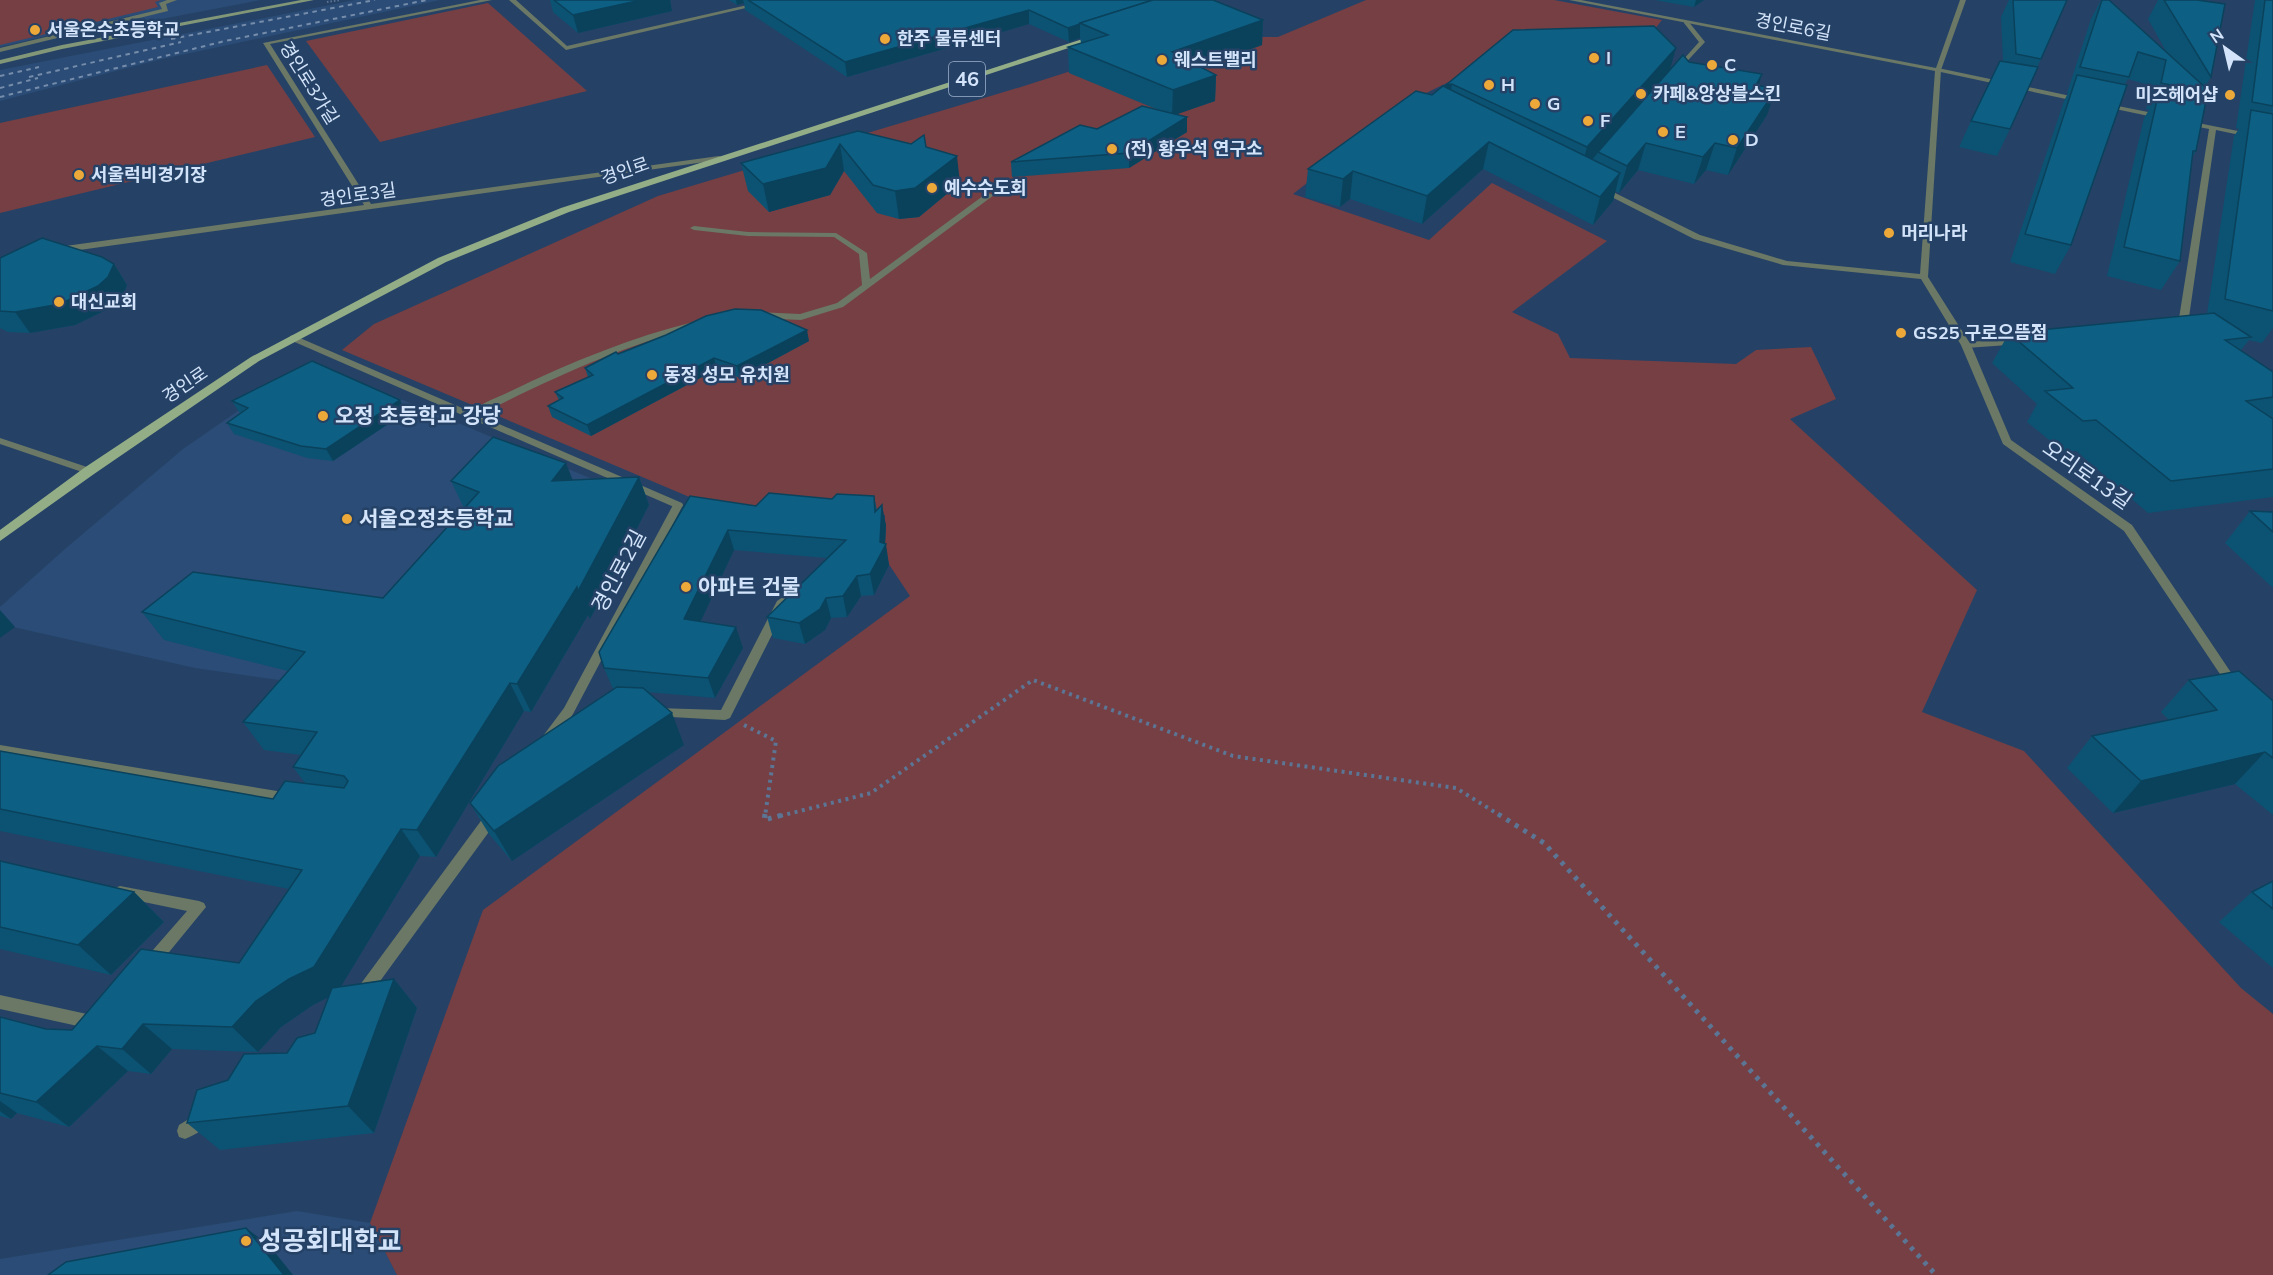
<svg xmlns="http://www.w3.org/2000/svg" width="2273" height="1275" font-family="Mulish,'Noto Sans KR',sans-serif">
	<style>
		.built { fill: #2b4c76 }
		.green { fill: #753f44 }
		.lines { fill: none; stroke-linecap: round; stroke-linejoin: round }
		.path-far2 { stroke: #5c7594; stroke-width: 2; stroke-dasharray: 1.5 2; stroke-linecap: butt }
		.path-far1 { stroke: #5c7594; stroke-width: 4; stroke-dasharray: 3 4.5; stroke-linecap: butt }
		.path { stroke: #5c7594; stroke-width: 5; stroke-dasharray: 4 6; stroke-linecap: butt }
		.lane { fill: #6b7865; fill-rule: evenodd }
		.street { fill: #6b7865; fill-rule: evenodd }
		.secondary { fill: #829678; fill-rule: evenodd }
		.primary { fill: #93ad87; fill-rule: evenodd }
		.rail { stroke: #758caa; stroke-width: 2; stroke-dasharray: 4.5 4.5; stroke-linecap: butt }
		.wall { fill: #0c5272 }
		.shaded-wall { fill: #0a425c }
		.building { fill: #0e5f84; stroke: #0a425c; stroke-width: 1.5 }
		.poi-dot { fill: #eca93a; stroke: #254266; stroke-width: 2 }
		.labels { text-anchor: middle; stroke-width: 5; stroke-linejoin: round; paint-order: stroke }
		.far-street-label { font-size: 18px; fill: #d3e4fa; stroke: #254266 }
		.far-poi-label { font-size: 18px; font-weight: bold; fill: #d3e4fa; stroke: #254266; text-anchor: start }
		.shield { fill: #254266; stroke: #9fb3ce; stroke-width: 1.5 }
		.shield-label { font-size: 20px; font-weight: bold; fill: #d3e4fa }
		.poi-label { font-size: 21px; font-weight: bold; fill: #d3e4fa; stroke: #254266; text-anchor: start }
		.street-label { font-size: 21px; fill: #d3e4fa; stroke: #254266 }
		.near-poi-label { font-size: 26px; font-weight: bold; fill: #d3e4fa; stroke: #254266; text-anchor: start }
	</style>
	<rect width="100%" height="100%" fill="#254266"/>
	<!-- built -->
	<g class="built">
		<polygon points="0,0 261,0 46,41 133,20 130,16 0,47"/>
		<polygon points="355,0 440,0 162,59 0,101 0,70"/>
		<polygon points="310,361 616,489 462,706 195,668 0,624 0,607 65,549 183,449"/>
		<polygon points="297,1211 370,1223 397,1275 0,1275 0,1259"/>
	</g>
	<!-- green -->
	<g class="green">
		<polygon points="0,0 161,0 155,2 158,7 0,45"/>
		<polygon points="1366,0 1554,0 1662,20 1641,46 1506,54 1416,98 1293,194 1429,240 1492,183 1607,241 1512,312 1558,334 1570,358 1736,364 1756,350 1811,347 1836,399 1790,419 1977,590 1922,712 2024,751 2241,988 2273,1014 2273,1275 397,1275 370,1223 483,910 910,596 884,557 885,515 853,510 706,504 342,350 374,324 658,196 1024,86 1218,24 1255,37 1278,37"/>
		<polygon points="488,3 587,91 380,142 306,41"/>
		<polygon points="267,65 315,137 0,213 0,123"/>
	</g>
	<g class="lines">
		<!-- path-far2 -->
		<polyline class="path-far2" points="327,2 340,0"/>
		<!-- path-far1 -->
		<g class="path-far1">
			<polyline points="744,725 776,741 765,816"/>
			<polyline points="780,816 871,793 1033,680 1233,756 1456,788 1501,816"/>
		</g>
		<!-- path -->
		<g class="path">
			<polyline points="765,814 764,820 786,814"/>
			<polyline points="1498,814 1544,843 1936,1275"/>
		</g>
		<!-- lane -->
		<g class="lane">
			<polygon points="167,0 177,0 166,4 168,11 0,52 0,48 162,9 159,3"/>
			<polygon points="1684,21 1688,21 1705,42 1677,72 1674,70 1675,69 1699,42 1684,23"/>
			<polygon points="1938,68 2080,98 2083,100 2080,102 1936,71 1935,70"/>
			<polygon points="2103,103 2163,115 2167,117 2163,119 2101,106 2100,105"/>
			<polygon points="2183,120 2273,138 2273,142 2216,130 2187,331 2182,334 2177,331 2209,129 2183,124"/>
			<polygon points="987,193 994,195 843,307 801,320 759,318 755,315 759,312 800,314 837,303 862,285 859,254 834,237 748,236 694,230 690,228 694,226 748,232 836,233 867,253 870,279"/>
			<path d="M697 321 702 324 700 326C620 346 548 380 475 417H467L466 415C478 404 497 398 511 391 571 362 632 337 697 321Z"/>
			<polygon points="2019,339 2024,342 2022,344 1966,348 1961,345 1966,342"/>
			<polygon points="678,502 683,505 573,714 553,744 543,744 542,740 543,736 564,708 673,505"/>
			<polygon points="783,597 789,601 730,718 725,720 653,716 651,713 653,710 657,708 721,710 777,601"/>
			<polygon points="494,808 499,810 501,814 499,818 367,999 362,1001 357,999 354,994 357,989 489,810"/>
			<polygon points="120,886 199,901 204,903 206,907 156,968 151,970 146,968 143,963 146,958 187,911 115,896 113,892 115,888"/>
			<polygon points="0,995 96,1016 102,1018 104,1023 102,1028 96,1030 0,1009"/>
			<path d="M205 1109 211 1111 213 1117C209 1127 195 1135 185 1139L179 1137 177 1131 179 1125Z"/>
		</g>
		<!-- street -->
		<g class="street">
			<polygon points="480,0 492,0 270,44 371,204 719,156 723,158 719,160 58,253 54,250 58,247 364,205 263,43"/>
			<polygon points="509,0 516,0 567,46 769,0 780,0 566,50"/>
			<polygon points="1569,0 1581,0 1936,68 1960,0 1966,0 1941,70 1928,277 1971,345 2011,440 2132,525 2238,683 2240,686 2238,689 2230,689 2124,531 2003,444 1961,345 1921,279 1783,265 1694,239 1596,189 1603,187 1700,235 1787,261 1920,274 1935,71"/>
			<polygon points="293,335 682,503 683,505 682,507 674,507 290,340 290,336"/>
			<polygon points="0,438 93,469 94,471 93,473 85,473 0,444"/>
			<polygon points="0,745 289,793 294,794 296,798 294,802 289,803 0,755"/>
		</g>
		<!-- secondary -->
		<polygon class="secondary" points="301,0 314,0 62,49 0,64 0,60 62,45"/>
		<!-- primary -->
		<polygon class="primary" points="1095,35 1102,37 569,212 446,262 259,361 94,474 0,541 0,530 84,468 251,357 438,258 561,208"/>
		<!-- rail -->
		<g class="rail">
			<polyline points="171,39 375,0"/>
			<polyline points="0,76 39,67"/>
			<polyline points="29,77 181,42"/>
			<polyline points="0,88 38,78"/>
			<polyline points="0,97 225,41 427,0"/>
		</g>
	</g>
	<!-- wall -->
	<g class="wall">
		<polygon points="550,0 670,0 672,11 578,33 553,12"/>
		<polygon points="729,0 1213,0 1263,20 1262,45 1201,67 1216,75 1215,101 1176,114 1187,132 1129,168 1012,177 1011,162 1097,129 1156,109 1069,73 1068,47 1081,43 1080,38 1069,42 1029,24 847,77 745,10 744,3 737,5"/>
		<polygon points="1655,0 1704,0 1694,7"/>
		<polygon points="2009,0 2067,0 2010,129 1997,156 1959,147 1971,121 2003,61 2001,17"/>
		<polygon points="2101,0 2109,0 2167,53 2148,19 2158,0 2197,0 2211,77 2205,87 2207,93 2203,100 2196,151 2192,158 2180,261 2161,290 2107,276 2144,118 2149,110 2146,109 2152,86 2128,79 2125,84 2071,245 2055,274 2010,262 2064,101 2068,93 2067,93 2091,19"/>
		<polygon points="2255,0 2273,0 2273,328 2262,343 2249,340 2241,350 2273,372 2273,497 2148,513 2076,451 2064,452 2027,422 2037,404 1992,363 2009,333 2207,314 2234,136 2239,129 2236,128"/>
		<polygon points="1676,48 1669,70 1689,62 1762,74 1758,86 1767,115 1728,175 1706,170 1694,184 1638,170 1619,193 1615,191 1613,201 1593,225 1483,169 1422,224 1350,199 1340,207 1305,197 1308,169 1432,95 1445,87 1446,85"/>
		<polygon points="858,131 960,183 919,217 899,219 877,213 844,171 830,195 769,212 748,191 741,163"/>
		<polygon points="0,258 114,264 127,285 122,298 112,307 75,325 30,333 8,332 0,328"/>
		<polygon points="809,341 740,378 717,369 591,436 552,417 548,406 559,400 555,392 588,377 585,368 618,354"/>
		<polygon points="232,401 406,412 333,461 307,458 234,434 227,423 241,413 239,412"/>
		<polygon points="639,477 649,505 590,619 588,615 531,712 524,711 436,857 420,856 341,986 394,979 417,1008 374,1133 220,1150 187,1123 228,1080 287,1053 315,1033 328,997 313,1005 281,1027 258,1052 172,1049 151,1074 128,1071 69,1127 17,1113 11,1119 0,1116 0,1017 46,1029 72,1030 239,963 289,889 0,831 0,751 273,799 305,783 293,767 301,755 264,750 243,722 288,671 164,640 142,612 383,598 464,508 451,481 573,480"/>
		<polygon points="690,496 756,506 832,499 874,496 877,510 886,525 885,544 889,565 874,595 861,596 847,617 831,618 825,630 805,644 773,638 767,617 827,558 734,550 700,622 743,648 715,698 647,692 684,745 512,861 489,834 470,803 615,689 613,689 604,668"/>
		<polygon points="2250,511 2273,512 2273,588 2225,543"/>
		<polygon points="2189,680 2273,701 2273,815 2235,784 2113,813 2067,768 2092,736 2169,720 2161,712"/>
		<polygon points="0,861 134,892 164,922 111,975 0,949"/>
		<polygon points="2273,881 2273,968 2219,922 2252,892"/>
	</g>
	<!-- shaded-wall -->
	<g class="shaded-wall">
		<polygon points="641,0 670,0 672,11 578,33 573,15"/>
		<polygon points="736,0 743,0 744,3 737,5"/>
		<polygon points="1696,0 1704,0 1694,7"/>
		<polygon points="1029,10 1029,24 847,77 845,62"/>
		<polygon points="1263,20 1262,45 1172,77 1172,52"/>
		<polygon points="1080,24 1080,38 1069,42 1068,28"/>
		<polygon points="1676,48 1669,73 1598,152 1597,154 1580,174 1587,147"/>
		<polygon points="1762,74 1754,100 1756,85"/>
		<polygon points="1216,75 1215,101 1172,116 1173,90"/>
		<polygon points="1452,84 1448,110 1441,111 1446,85"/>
		<polygon points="1776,89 1767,115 1728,175 1737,148"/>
		<polygon points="1187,117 1187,132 1129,168 1129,153"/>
		<polygon points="1489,142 1483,169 1422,224 1427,196"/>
		<polygon points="1646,143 1638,170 1619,193 1627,166"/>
		<polygon points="1715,143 1706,170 1694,184 1703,157"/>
		<polygon points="840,144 844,171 830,195 769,212 763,184"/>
		<polygon points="957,156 960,183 919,217 899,219 895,191"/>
		<polygon points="1353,171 1350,199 1340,207 1343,179"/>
		<polygon points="1620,173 1613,201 1593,225 1600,197"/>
		<polygon points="114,264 127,285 122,298 112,307 75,325 30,333 15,312"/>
		<polygon points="807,330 809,341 740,378 737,366"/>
		<polygon points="714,358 717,369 591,436 587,425"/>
		<polygon points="400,400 406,412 333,461 326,449"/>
		<polygon points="566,463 577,491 552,481"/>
		<polygon points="639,477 649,505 590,619 588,615 531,712 517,684"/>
		<polygon points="882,505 886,525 885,546 886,544 889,565 874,595 870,574 880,542"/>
		<polygon points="728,530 734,550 692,640 684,619"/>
		<polygon points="857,576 861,596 847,617 843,596"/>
		<polygon points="826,598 831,618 825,630 805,644 799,623"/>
		<polygon points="0,610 15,627 0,638"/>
		<polygon points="736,627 743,648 715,698 708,678"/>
		<polygon points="510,683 524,711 436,857 417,830"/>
		<polygon points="672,713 684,745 512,861 494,831"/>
		<polygon points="2265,752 2235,784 2113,813 2141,781"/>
		<polygon points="401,829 420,856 337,993 313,1005 281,1027 258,1052 232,1027 256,1001"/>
		<polygon points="134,892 164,922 111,975 78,945"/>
		<polygon points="394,979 417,1008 374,1133 348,1106"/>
		<polygon points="143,1024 172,1049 151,1074 122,1049"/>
		<polygon points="97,1046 128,1071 69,1127 36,1102"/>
		<polygon points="0,1101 17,1113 11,1119 0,1111"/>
		<polygon points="246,1228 269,1245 293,1275 284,1275"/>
	</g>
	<!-- building -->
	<g class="building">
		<polygon points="554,0 641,0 573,15"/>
		<polygon points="748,0 1153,0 1080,23 1080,24 1068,28 1029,10 845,62"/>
		<polygon points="1153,0 1213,0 1263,20 1172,52 1216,75 1173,90 1068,47 1108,35 1080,23"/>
		<polygon points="2013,0 2067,0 2041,59 2016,54"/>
		<polygon points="2102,0 2109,0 2208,90 2207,93 2161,83 2166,60 2138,52 2129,77 2080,67"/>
		<polygon points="2164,0 2197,0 2225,4 2211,77"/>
		<polygon points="2265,0 2273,0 2273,106 2252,102"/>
		<polygon points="1654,26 1676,48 1587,147 1452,84 1446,85 1513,30"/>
		<polygon points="1683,55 1689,62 1762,74 1756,85 1776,89 1737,148 1715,143 1703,157 1646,143 1627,166 1598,152"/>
		<polygon points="2000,61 2038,67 2010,129 1971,121"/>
		<polygon points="2077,75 2127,85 2071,245 2025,234"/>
		<polygon points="1443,86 1620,173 1600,197 1489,142 1427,196 1353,171 1343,179 1308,169 1416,91 1432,95"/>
		<polygon points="2159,91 2206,101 2196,151 2193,151 2180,261 2124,247"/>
		<polygon points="1142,106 1187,117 1129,153 1011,162 1080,125 1097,129"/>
		<polygon points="2251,110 2273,114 2273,311 2225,299"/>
		<polygon points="858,131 911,144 924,135 926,147 957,156 915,188 895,191 873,185 840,144 826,168 763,184 741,163"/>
		<polygon points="42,238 102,257 114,264 108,277 98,286 60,304 15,312 0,311 0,258"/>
		<polygon points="735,309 761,310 807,330 737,366 714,358 587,425 548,406 563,398 555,392 593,375 585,368 616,352 618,354 666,335 706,316"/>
		<polygon points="2214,313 2251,337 2225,340 2273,372 2273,397 2246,401 2273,419 2273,469 2171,481 2096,420 2083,421 2045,391 2073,388 2009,333"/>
		<polygon points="312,361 400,400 326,449 301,446 227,423 248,408 232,401"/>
		<polygon points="493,437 566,463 552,481 639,477 578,591 577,587 517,684 510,683 417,830 401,829 314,967 289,979 256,1001 232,1027 143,1024 122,1049 97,1046 36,1102 0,1093 0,1017 46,1029 72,1030 141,949 239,963 302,870 0,809 0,751 273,799 285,781 344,788 348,781 344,776 293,767 317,732 243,722 305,652 142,612 193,572 383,598 479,492 451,481"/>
		<polygon points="769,493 832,499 837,494 874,496 875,512 882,505 880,542 886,544 870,574 857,576 843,596 826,598 820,609 799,623 767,617 846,540 728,530 684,619 736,627 708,678 604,668 599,652 690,496 756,506"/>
		<polygon points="2250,511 2273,512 2273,532"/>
		<polygon points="2239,671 2273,701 2273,758 2265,752 2141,781 2092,736 2217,710 2189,680"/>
		<polygon points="617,687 643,688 672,713 494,831 470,803 498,766"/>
		<polygon points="0,861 134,892 78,945 0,927"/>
		<polygon points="2273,881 2273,909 2252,892"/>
		<polygon points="394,979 348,1106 187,1123 197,1090 228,1080 244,1054 287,1053 297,1038 315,1033 332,988"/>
		<polygon points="246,1228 284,1275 48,1275 66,1262"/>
	</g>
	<!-- markers -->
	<g class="poi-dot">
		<circle cx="35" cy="30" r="6"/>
		<circle cx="885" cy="39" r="6"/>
		<circle cx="1594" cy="58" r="6"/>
		<circle cx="1162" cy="60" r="6"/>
		<circle cx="1712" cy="65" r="6"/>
		<circle cx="1489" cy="85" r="6"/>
		<circle cx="1641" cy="94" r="6"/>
		<circle cx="2230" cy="95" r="6"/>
		<circle cx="1535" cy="104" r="6"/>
		<circle cx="1588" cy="121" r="6"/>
		<circle cx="1663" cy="132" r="6"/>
		<circle cx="1733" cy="140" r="6"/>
		<circle cx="1112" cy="149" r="6"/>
		<circle cx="79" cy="175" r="6"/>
		<circle cx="932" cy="188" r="6"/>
		<circle cx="1889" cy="233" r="6"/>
		<circle cx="59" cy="302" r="6"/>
		<circle cx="1901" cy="333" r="6"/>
		<circle cx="652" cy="375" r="6"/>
		<circle cx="323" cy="416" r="6"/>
		<circle cx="347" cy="519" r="6"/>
		<circle cx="686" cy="587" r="6"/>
		<circle cx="246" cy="1241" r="6"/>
	</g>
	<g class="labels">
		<!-- far-street labels -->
		<g class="far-street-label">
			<text transform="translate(1793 27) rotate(11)" y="6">경인로6길</text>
			<text transform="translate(309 83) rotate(58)" y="6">경인로3가길</text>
			<text transform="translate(625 171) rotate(-19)" y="6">경인로</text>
			<text transform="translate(358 195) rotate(-8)" y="6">경인로3길</text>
			<text transform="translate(185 385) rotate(-34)" y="6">경인로</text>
		</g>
		<!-- far-poi labels -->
		<g class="far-poi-label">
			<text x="47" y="36">서울온수초등학교</text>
			<text x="897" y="45">한주 물류센터</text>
			<text x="1606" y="64">I</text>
			<text x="1174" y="66">웨스트밸리</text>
			<text x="1724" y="71">C</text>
			<text x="1501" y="91">H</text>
			<text x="1653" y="100">카페&amp;앙상블스킨</text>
			<text x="2218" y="101" text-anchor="end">미즈헤어샵</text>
			<text x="1547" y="110">G</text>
			<text x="1600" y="127">F</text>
			<text x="1675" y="138">E</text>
			<text x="1745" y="146">D</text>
			<text x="1124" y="155">(전) 황우석 연구소</text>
			<text x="91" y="181">서울럭비경기장</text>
			<text x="944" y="194">예수수도회</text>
			<text x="1901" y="239">머리나라</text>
			<text x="71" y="308">대신교회</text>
			<text x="1913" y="339">GS25 구로으뜸점</text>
			<text x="664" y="381">동정 성모 유치원</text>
		</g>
		<!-- shield labels -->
		<rect class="shield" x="949" y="62" width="36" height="34" rx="4.5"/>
		<g class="shield-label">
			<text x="967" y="86">46</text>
		</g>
		<!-- poi labels -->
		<g class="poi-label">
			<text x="335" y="423">오정 초등학교 강당</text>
			<text x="359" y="526">서울오정초등학교</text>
			<text x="698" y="594">아파트 건물</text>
		</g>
		<!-- street labels -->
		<g class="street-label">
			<text transform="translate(2087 475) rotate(35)" y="7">오리로13길</text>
			<text transform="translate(619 571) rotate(-62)" y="7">경인로2길</text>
		</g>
		<!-- near-poi labels -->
		<g class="near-poi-label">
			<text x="258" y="1250">성공회대학교</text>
		</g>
	</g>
	<!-- north arrow -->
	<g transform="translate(2225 48) rotate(326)" stroke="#254266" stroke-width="4.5" paint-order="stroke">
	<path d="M0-4.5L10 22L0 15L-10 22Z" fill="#d3e4fa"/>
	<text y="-9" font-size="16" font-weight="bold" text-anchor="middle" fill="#d3e4fa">N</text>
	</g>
</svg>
